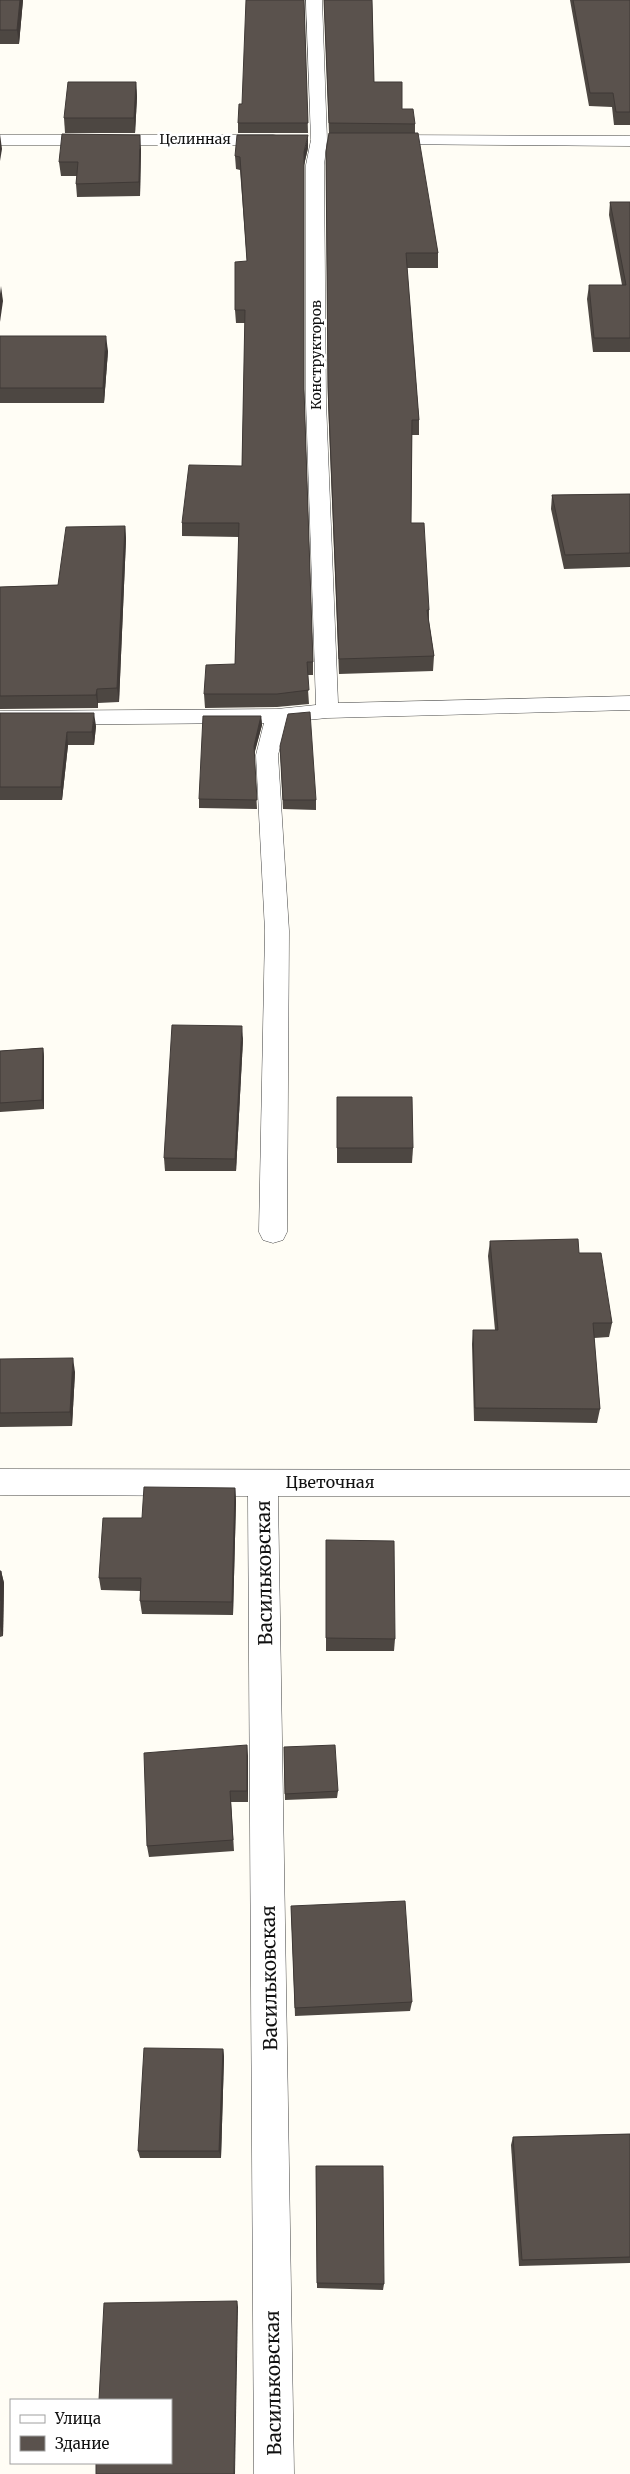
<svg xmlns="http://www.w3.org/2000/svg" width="630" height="2474" font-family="Merriweather,serif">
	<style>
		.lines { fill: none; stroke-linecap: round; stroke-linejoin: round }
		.street-casing { stroke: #444; stroke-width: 1 }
		.street { fill: #fff; fill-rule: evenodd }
		.wall { fill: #4d4742 }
		.shaded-wall { fill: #3f3936 }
		.building { fill: #5a524d; stroke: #3f3936 }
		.labels { text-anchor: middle; stroke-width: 5; stroke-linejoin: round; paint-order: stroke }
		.far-street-label { font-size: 14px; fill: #111; stroke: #fff }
		.street-label { font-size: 16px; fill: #111; stroke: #fff }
		.near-street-label { font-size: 19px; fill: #111; stroke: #fff }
	</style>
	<rect width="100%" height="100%" fill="#fffdf5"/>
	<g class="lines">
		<defs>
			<g id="street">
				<polygon points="306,0 322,0 327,140 324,165 326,402 338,703 630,696 630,710 327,718 287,722 278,755 289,931 287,1232 283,1240 273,1243 263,1240 259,1232 265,931 256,755 264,723 0,725 0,711 277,709 316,705 306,402 306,165 311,140"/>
				<polygon points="0,135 273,135 279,136 281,140 279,144 273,145 0,145"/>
				<polygon points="381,135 630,136 630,146 375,144 373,140 375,136"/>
				<polygon points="0,1469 630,1470 630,1496 278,1496 294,2474 254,2474 248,1496 0,1495"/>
			</g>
		</defs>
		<!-- street casing -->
		<use href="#street" class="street-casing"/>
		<!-- street -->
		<use href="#street" class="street"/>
	</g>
	<!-- wall -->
	<g class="wall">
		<polygon points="0,0 23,0 19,44 0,44"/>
		<polygon points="304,0 308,133 238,133 238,123 242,104"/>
		<polygon points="324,0 372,0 374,82 402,109 415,124 415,133 438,253 438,268 407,268 419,420 419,435 412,435 411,523 429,610 429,622 434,656 433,671 339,674 328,402 326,151 329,133"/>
		<polygon points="570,0 630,0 630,125 614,125 612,107 589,106"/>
		<polygon points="136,82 137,97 135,133 65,133 64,118"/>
		<polygon points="308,148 304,165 304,391 313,662 313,675 307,675 309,704 277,707 205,708 204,694 235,664 239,537 182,536 182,523 242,466 245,323 236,323 235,310 247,261 240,170 236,169 235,156"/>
		<polygon points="141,149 140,196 77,197 76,184 77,176 61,176 59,162"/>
		<polygon points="610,202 630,202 630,352 593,352 587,299 589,285 622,285 609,215"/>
		<polygon points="0,336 108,351 104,403 0,403"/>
		<polygon points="630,494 630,567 564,569 551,509 552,495"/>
		<polygon points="125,526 126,539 119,702 98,703 98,708 0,709 0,587 58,585"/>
		<polygon points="0,713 96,726 94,745 68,745 62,800 0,800"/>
		<polygon points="261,716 262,725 254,754 257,809 199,808 199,799"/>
		<polygon points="280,746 316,800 316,810 283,809"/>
		<polygon points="243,1039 236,1171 165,1171 164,1158"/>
		<polygon points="43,1048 44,1057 44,1109 0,1112 0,1051"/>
		<polygon points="337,1097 413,1148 412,1163 337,1163"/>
		<polygon points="490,1241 579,1253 612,1323 609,1337 594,1338 600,1409 597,1423 474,1421 472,1344 473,1330 495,1330 488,1256"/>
		<polygon points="0,1359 75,1372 72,1426 0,1427"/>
		<polygon points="235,1488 236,1501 233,1615 142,1614 140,1601 140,1591 101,1590 99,1578 142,1518"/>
		<polygon points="326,1540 395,1639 394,1651 326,1651"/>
		<polygon points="0,1571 1,1571 4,1583 3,1636 0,1637"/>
		<polygon points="284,1747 338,1791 337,1798 285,1800"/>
		<polygon points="248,1756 248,1802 231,1802 234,1851 149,1857 147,1846"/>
		<polygon points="291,1906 412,2002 410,2011 295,2016"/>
		<polygon points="223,2049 224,2057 221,2158 140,2158 138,2151"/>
		<polygon points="630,2134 630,2263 519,2266 511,2145 513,2137"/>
		<polygon points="316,2166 384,2284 383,2290 317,2288"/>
	</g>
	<!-- shaded-wall -->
	<g class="shaded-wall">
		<polygon points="20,0 23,0 19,44 17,30"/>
		<polygon points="136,82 137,97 135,133 134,118"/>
		<polygon points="0,134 2,149 0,161"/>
		<polygon points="140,135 141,149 140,196 139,182"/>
		<polygon points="308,135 308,148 304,165 304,152"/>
		<polygon points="1,286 3,301 0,322 0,294"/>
		<polygon points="106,336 108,351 104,403 103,388"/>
		<polygon points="125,526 126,539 119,702 117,688"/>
		<polygon points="97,689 98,703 98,708 96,695"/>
		<polygon points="94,713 96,726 94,745 92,732"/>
		<polygon points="261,716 262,725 254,755 254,746"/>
		<polygon points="67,732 68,745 62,800 61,787"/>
		<polygon points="242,1026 243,1039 236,1171 235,1159"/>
		<polygon points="43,1048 44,1057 44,1109 42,1100"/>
		<polygon points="73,1358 75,1372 72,1426 70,1412"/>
		<polygon points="235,1488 236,1501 233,1615 232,1602"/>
		<polygon points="1,1571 4,1583 3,1636 0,1626"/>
		<polygon points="247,1745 248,1756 248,1802 247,1791"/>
		<polygon points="223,2049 224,2057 221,2158 219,2151"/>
		<polygon points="237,2301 238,2307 235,2474 234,2474"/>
	</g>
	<!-- building -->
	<g class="building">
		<polygon points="0,0 20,0 17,30 0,30"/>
		<polygon points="246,0 304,0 308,123 238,123 239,104 242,104"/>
		<polygon points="324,0 372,0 374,82 402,82 402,109 413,109 415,124 329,123"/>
		<polygon points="573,0 630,0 630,112 616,112 613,93 590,93"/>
		<polygon points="68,82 136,82 134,118 64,118"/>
		<polygon points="329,133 418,133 438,253 406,253 419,420 412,420 411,523 424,523 429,610 427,610 434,656 339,659 328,387 326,151"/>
		<polygon points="62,134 140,135 139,182 76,184 78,162 59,162"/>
		<polygon points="237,135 308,135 304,152 304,389 313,662 307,662 309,690 277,694 204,694 206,665 235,664 239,523 182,523 189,465 242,466 245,310 235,310 235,262 247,261 240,157 235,156"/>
		<polygon points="610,202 630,202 630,338 594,338 589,285 626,285"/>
		<polygon points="0,336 106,336 103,388 0,388"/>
		<polygon points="630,494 630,553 565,555 552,495"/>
		<polygon points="125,526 117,688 97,689 96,695 0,696 0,587 58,585 66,527"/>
		<polygon points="310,712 316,800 283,800 280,746 288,714"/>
		<polygon points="0,713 94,713 92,732 67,732 61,787 0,787"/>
		<polygon points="203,716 261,716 254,746 257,800 199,799"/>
		<polygon points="172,1025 242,1026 235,1159 164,1158"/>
		<polygon points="43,1048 42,1100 0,1103 0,1051"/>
		<polygon points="337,1097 412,1097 413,1148 337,1148"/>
		<polygon points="578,1239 579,1253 601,1253 612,1323 593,1323 600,1409 475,1408 473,1330 498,1330 490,1241"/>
		<polygon points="73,1358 70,1412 0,1413 0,1359"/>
		<polygon points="144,1487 235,1488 232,1602 140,1601 141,1578 99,1578 103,1518 142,1518"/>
		<polygon points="326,1540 394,1541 395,1639 326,1638"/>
		<polygon points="0,1571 1,1571 0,1601"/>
		<polygon points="247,1745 247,1791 230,1791 233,1840 147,1846 144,1753"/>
		<polygon points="335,1745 338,1791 285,1794 284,1747"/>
		<polygon points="405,1901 412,2002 295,2008 291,1906"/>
		<polygon points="144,2048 223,2049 219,2151 138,2151"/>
		<polygon points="630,2134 630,2257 522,2260 513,2137"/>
		<polygon points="316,2166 383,2166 384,2284 317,2283"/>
		<polygon points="237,2301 234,2474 96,2474 96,2463 171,2463 171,2400 99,2400 104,2303"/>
	</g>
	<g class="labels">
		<!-- far-street labels -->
		<g class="far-street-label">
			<text x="195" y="144">Целинная</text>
			<text transform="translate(316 355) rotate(-90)" y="5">Конструкторов</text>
		</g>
		<!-- street labels -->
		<g class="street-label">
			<text x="330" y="1488">Цветочная</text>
		</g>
		<!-- near-street labels -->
		<g class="near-street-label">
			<text transform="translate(264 1573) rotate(-91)" y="7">Васильковская</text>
			<text transform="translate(269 1978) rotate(-91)" y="7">Васильковская</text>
			<text transform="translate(273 2383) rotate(-91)" y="7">Васильковская</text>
		</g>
	</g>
	<!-- legend -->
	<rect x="10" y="2399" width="162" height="65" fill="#ffffff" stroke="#a0a0a0"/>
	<rect x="20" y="2415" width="25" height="8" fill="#ffffff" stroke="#a0a0a0"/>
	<text x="55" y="2424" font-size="15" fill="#111111">Улица</text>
	<rect x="20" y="2436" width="25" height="15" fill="#5a524d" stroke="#a0a0a0"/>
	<text x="55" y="2449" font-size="15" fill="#111111">Здание</text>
</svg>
